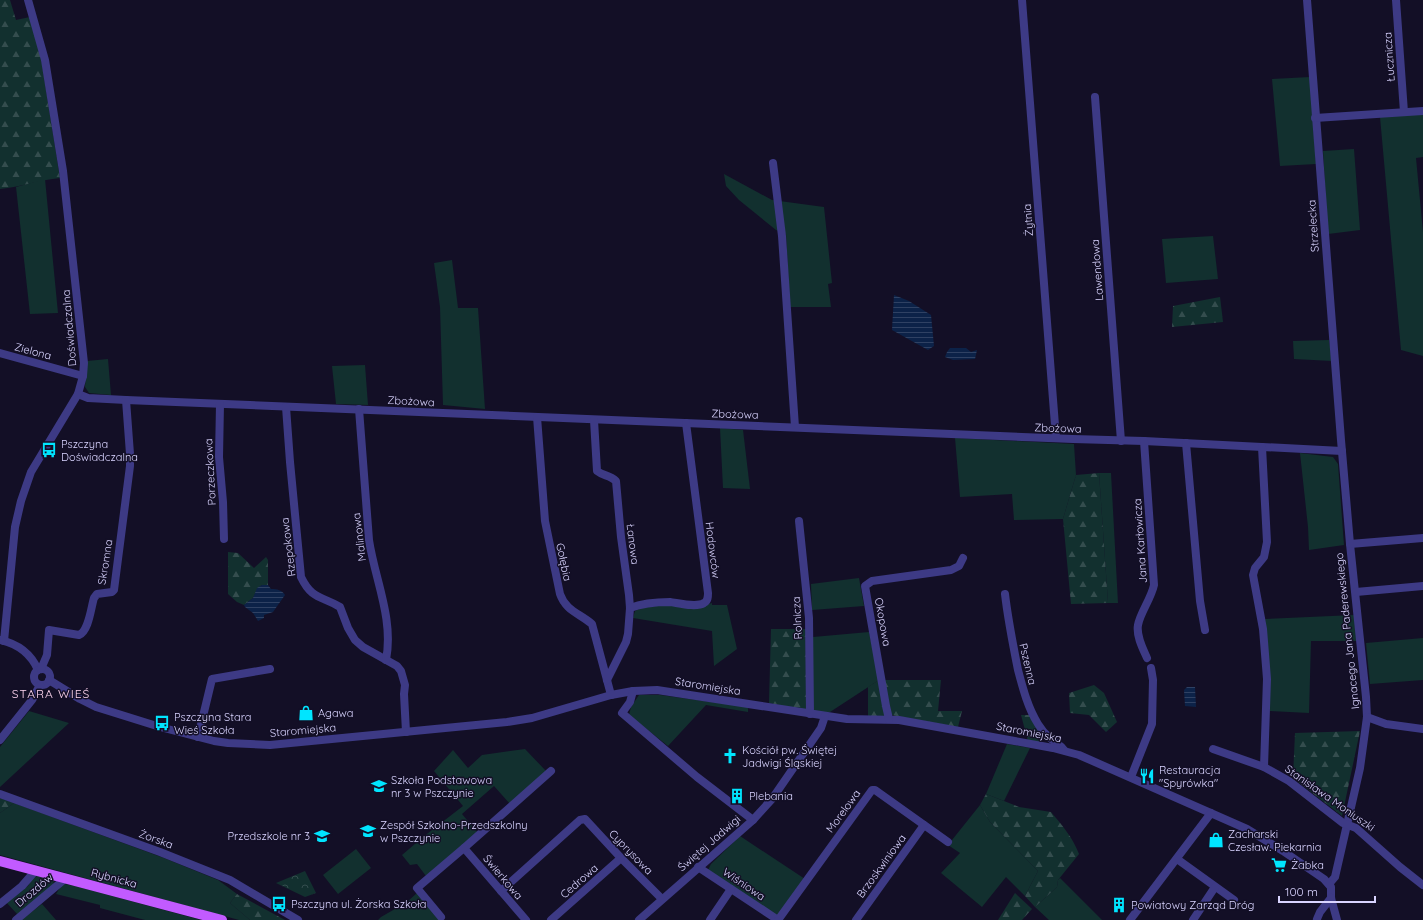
<svg xmlns="http://www.w3.org/2000/svg" width="1423" height="920" font-family="Quicksand,sans-serif">
	<style>
		.grass { fill: #12302f }
		.forest { fill: url(#forest-firs) }
		.park { fill: url(#park-crowns) }
		.water { fill: url(#water-rules) }
		.lines { fill: none; stroke-linecap: round; stroke-linejoin: round }
		.minor { stroke: #3d3a85; stroke-width: 8 }
		.major { stroke: #c25bff; stroke-width: 10 }
		.labels { text-anchor: middle; stroke-width: 3; stroke-linejoin: round; paint-order: stroke }
		.street-label { font-size: 11px; fill: #d9d4ff; stroke: #130f26 }
		.poi-label { font-size: 11px; fill: #d9d4ff; stroke: #130f26; text-anchor: start }
		.neighbourhood-label { font-size: 12px; letter-spacing: 1px; fill: #ffd6f0; stroke: #130f26 }
	</style>
	<defs>
		<pattern id="forest-firs" width="22" height="20" patternUnits="userSpaceOnUse"><rect width="22" height="20" fill="#12302f"/><path d="M5 1l3.5 6h-7zM16 11l3.5 6h-7z" fill="#344d4e"/></pattern>
		<pattern id="park-crowns" width="20" height="18" patternUnits="userSpaceOnUse"><rect width="20" height="18" fill="#12302f"/><path d="M2 6a3 3 0 1 1 6 0M12 15a3 3 0 1 1 6 0" fill="none" stroke="#344d4e"/></pattern>
		<pattern id="water-rules" width="6" height="5" patternUnits="userSpaceOnUse"><rect width="6" height="5" fill="#0c2248"/><path d="M0 2.5h6" fill="none" stroke="#2f4163"/></pattern>
	</defs>
	<rect width="100%" height="100%" fill="#130f26"/>
	<!-- grass -->
	<g class="grass">
		<polygon points="1310,77 1316,164 1280,166 1272,79"/>
		<polygon points="1423,114 1423,157 1416,158 1423,232 1423,356 1401,350 1380,117"/>
		<polygon points="1354,149 1360,230 1328,234 1323,151"/>
		<polygon points="724,174 772,200 824,207 832,283 828,284 831,307 790,307 786,234 776,230 739,200 726,186"/>
		<polygon points="45,179 58,313 30,314 16,187"/>
		<polygon points="1213,236 1218,279 1166,283 1162,239"/>
		<polygon points="452,260 458,308 478,308 485,409 443,405 440,307 434,263"/>
		<polygon points="1329,340 1332,361 1294,359 1293,341"/>
		<polygon points="108,359 111,395 89,393 85,387 87,361"/>
		<polygon points="365,365 368,405 336,404 332,366"/>
		<polygon points="720,428 743,430 750,489 723,488"/>
		<polygon points="955,438 1074,444 1076,475 1063,519 1014,520 1012,494 960,497"/>
		<polygon points="1300,453 1333,457 1338,464 1344,545 1309,550 1308,527"/>
		<polygon points="1099,473 1111,473 1118,603 1108,603"/>
		<polygon points="859,578 864,606 812,610 811,584"/>
		<polygon points="712,603 712,605 727,605 737,649 714,666 712,631 633,618 635,611 641,608 672,604 700,607"/>
		<polygon points="1354,615 1358,641 1311,641 1309,713 1270,711 1265,619"/>
		<polygon points="869,632 879,680 830,712 813,712 813,637"/>
		<polygon points="1423,638 1423,680 1370,684 1366,643"/>
		<polygon points="639,695 660,695 748,707 748,712 706,705 668,746 629,715 631,707"/>
		<polygon points="29,711 69,723 0,787 0,747"/>
		<polygon points="1007,744 1030,748 1004,801 986,794"/>
		<polygon points="525,749 546,771 510,804 494,786 462,814 478,833 426,876 417,864 410,865 402,855 423,837 463,806 434,771 453,750 468,768 482,755"/>
		<polygon points="14,803 164,858 218,880 237,894 230,903 250,920 239,920 0,855 0,813"/>
		<polygon points="980,805 990,822 1038,871 1025,896 1006,877 982,907 941,873 960,853 948,845"/>
		<polygon points="740,836 805,879 777,916 708,870 711,864"/>
		<polygon points="356,849 371,868 338,894 323,875"/>
		<polygon points="37,876 54,881 52,887 18,915 6,902 28,886 32,879"/>
		<polygon points="1060,878 1102,920 1049,920 1035,907 1057,887 1058,880"/>
		<polygon points="65,884 75,886 201,920 145,920 100,908 100,905 56,894 61,886"/>
		<polygon points="417,893 442,920 378,920 381,917 407,902"/>
		<polygon points="42,904 56,920 21,920"/>
	</g>
	<!-- forest -->
	<g class="forest">
		<path d="M0 0H10L16 20 30 17 41 58 60 178C39 180 20 187 0 189Z"/>
		<polygon points="1220,297 1223,322 1172,327 1173,306"/>
		<polygon points="1099,473 1108,603 1071,604 1063,519 1076,475"/>
		<polygon points="228,552 238,553 254,568 266,557 268,560 268,585 262,585 258,588 253,598 244,605 237,602 228,594"/>
		<polygon points="771,629 806,629 807,711 769,703"/>
		<polygon points="879,680 885,716 868,717 868,687"/>
		<polygon points="884,680 941,680 938,711 962,711 958,727 891,715"/>
		<polygon points="1094,685 1104,693 1117,722 1106,732 1089,715 1070,713 1069,693"/>
		<polygon points="1021,715 1029,715 1042,733 1040,743 1028,741"/>
		<polygon points="1360,731 1342,816 1293,778 1295,733"/>
		<path d="M986 794 1019 807 1051 812C1062 825 1073 838 1079 854L1058 880 1057 887 1035 907 1025 896 1038 871 990 822 980 805Z"/>
		<polygon points="0,798 14,803 0,813"/>
		<polygon points="1015,893 1032,909 1022,920 998,920"/>
		<polygon points="237,894 285,920 250,920 230,903"/>
	</g>
	<!-- park -->
	<polygon class="park" points="305,871 316,893 305,897 276,883"/>
	<!-- water -->
	<g class="water">
		<polygon points="894,295 909,301 931,315 934,346 928,350 892,330"/>
		<polygon points="950,348 966,348 971,352 977,350 975,359 953,360 945,357 947,352"/>
		<path d="M262 585H268L271 589C277 589 282 590 285 595L273 612 264 615V618L258 621 253 613 245 607 244 605 253 598 257 588Z"/>
		<polygon points="1187,687 1195,687 1196,707 1185,706 1184,690"/>
	</g>
	<g class="lines">
		<!-- minor -->
		<g class="minor">
			<polyline points="1022,0 1056,438"/>
			<polyline points="1307,0 1341,440 1350,544 1366,697 1367,717 1360,768 1335,877 1329,884"/>
			<polyline points="1396,0 1404,112"/>
			<polyline points="1095,97 1121,441"/>
			<polyline points="1315,118 1423,111"/>
			<polyline points="773,163 782,236 795,427"/>
			<polyline points="0,353 83,376"/>
			<polyline points="78,394 88,398 126,400 1073,439 1144,441 1342,451"/>
			<polyline points="220,404 219,457 223,502 224,539"/>
			<path d="M286 407 290 462 301 577C312 600 322 596 340 607L348 628 355 640 363 647 397 666 401 671 405 685 404 694 406 732"/>
			<path d="M359 409 369 540C375 580 394 619 386 660"/>
			<path d="M537 417 545 521 560 594C566 611 579 613 592 624L611 695"/>
			<path d="M594 420 597 471C603 476 610 475 616 481L621 537 629 595 630 608 628 634 626 642 607 680"/>
			<path d="M1144 441 1154 585C1151 599 1140 613 1138 625 1136 636 1143 649 1147 658"/>
			<polyline points="1186,443 1200,601 1205,630"/>
			<polyline points="1262,447 1267,542 1264,557 1255,568 1253,575 1263,629 1267,679 1264,767"/>
			<polyline points="799,521 809,618 810,714"/>
			<polyline points="1350,544 1423,538"/>
			<polyline points="1356,592 1423,586"/>
			<path d="M1005 594C1008 620 1013 645 1018 670 1023 689 1028 708 1038 724 1041 729 1045 734 1050 738 1055 743 1060 744 1064 750"/>
			<path d="M630 608C643 603 656 602 670 602 678 603 696 608 704 603 708 601 708 597 708 593L686 423"/>
			<path d="M0 640C18 644 31 654 38 670"/>
			<polyline points="4,641 15,527 21,501 31,472 78,394 83,376 84,363 63,171 45,60 28,0"/>
			<circle cx="42" cy="677" r="8"/>
			<path d="M41 669 47 655 49 630 79 635C89 631 91 607 94 598L97 594 112 592 114 590 130 466V454L126 400"/>
			<polyline points="49,680 80,699 96,707 160,727 214,741 228,743 270,745 507,722 532,718 611,695 633,691 657,690 847,719 899,720 1053,748 1079,755 1247,829 1283,851 1324,879 1331,887 1331,898 1337,920"/>
			<polyline points="633,691 630,702 622,713 697,777 753,820"/>
			<polyline points="1367,717 1386,724 1423,729"/>
			<polyline points="889,719 886,706 865,586 872,581 951,570 959,566 963,558"/>
			<polyline points="198,737 212,679 270,669"/>
			<polyline points="0,740 32,700 40,685"/>
			<polyline points="1213,749 1264,767 1289,781 1343,823 1356,828 1400,867 1423,885"/>
			<polyline points="1131,777 1152,724 1153,680 1151,668"/>
			<polyline points="0,794 160,852 230,880 298,920"/>
			<polyline points="464,848 526,920"/>
			<polyline points="1177,859 1234,900"/>
			<polyline points="698,867 778,920"/>
			<polyline points="501,891 580,820 585,819 621,858 662,899"/>
			<polyline points="0,904 22,886 36,870"/>
			<polyline points="441,917 417,888 464,848 551,771"/>
			<polyline points="1317,919 1320,912 1331,898"/>
			<polyline points="16,920 66,878"/>
			<polyline points="551,920 621,858"/>
			<polyline points="639,920 753,820 772,799 821,728 825,716"/>
			<polyline points="710,920 731,889"/>
			<polyline points="778,920 872,790 875,790 948,842"/>
			<polyline points="856,920 924,825"/>
			<polyline points="1130,920 1211,813"/>
			<polyline points="1193,920 1215,887"/>
		</g>
		<!-- major -->
		<polyline class="major" points="0,861 222,920"/>
	</g>
	<!-- icons -->
	<defs>
		<symbol id="bus-bare" viewBox="-9 -9 18 18"><path d="M-5-6H5V4H4V6H2V4H-2V6H-4V4H-5ZM-3.5-4V0h7V-4ZM-3.5 1.2v1.5H-2V1.2ZM2 1.2v1.5H3.5V1.2Z" fill="#00e5ff" stroke="#130f26" stroke-width="2.5" paint-order="stroke"/></symbol>
		<symbol id="shop-bare" viewBox="-9 -9 18 18"><path d="M-5-2.5h2.3a2.7 3.5 0 0 1 5.4 0H5L5.5 6h-11ZM-1.5-2.5h3a1.5 2.3 0 0 0-3 0Z" fill="#00e5ff" stroke="#130f26" stroke-width="2.5" paint-order="stroke"/></symbol>
		<symbol id="church-bare" viewBox="-9 -9 18 18"><path d="M-1.2-6h2.4v3.5h3.3v2.4h-3.3V6h-2.4V-.1h-3.3v-2.4h3.3Z" fill="#00e5ff" stroke="#130f26" stroke-width="2.5" paint-order="stroke"/></symbol>
		<symbol id="restaurant-bare" viewBox="-9 -9 18 18"><path d="M-5-6h1v4h1v-4h1v4h1v-4h1v5L-1.5 .5V6h-2V.5L-5-1ZM5-6V6H3V1.5H1.5Q1.5-4 5-6Z" fill="#00e5ff" stroke="#130f26" stroke-width="2.5" paint-order="stroke"/></symbol>
		<symbol id="school-bare" viewBox="-9 -9 18 18"><path d="M0-5L7-2L0 1L-7-2ZM-4 1L0 2.5L4 1V4Q0 6-4 4Z" fill="#00e5ff" stroke="#130f26" stroke-width="2.5" paint-order="stroke"/></symbol>
		<symbol id="building-bare" viewBox="-9 -9 18 18"><path d="M-4-6H4V6H1V3H-1V6H-4ZM-2.5-4.3h1.7v1.8h-1.7ZM.8-4.3h1.7v1.8H.8ZM-2.5-1h1.7V.8h-1.7ZM.8-1h1.7V.8H.8Z" fill="#00e5ff" stroke="#130f26" stroke-width="2.5" paint-order="stroke"/></symbol>
		<symbol id="supermarket-bare" viewBox="-9 -9 18 18"><path d="M-6-5.5h2.5l.6 2H6L4.5 2H-2.5L-4.4-4H-6ZM-1.5 3.2a1.3 1.3 0 1 0 .1 0ZM3 3.2a1.3 1.3 0 1 0 .1 0Z" fill="#00e5ff" stroke="#130f26" stroke-width="2.5" paint-order="stroke"/></symbol>
	</defs>
	<g fill-rule="evenodd">
		<use href="#bus-bare" x="38" y="439" width="22" height="22"/>
		<use href="#shop-bare" x="295" y="702" width="22" height="22"/>
		<use href="#bus-bare" x="151" y="712" width="22" height="22"/>
		<use href="#church-bare" x="719" y="745" width="22" height="22"/>
		<use href="#restaurant-bare" x="1136" y="765" width="22" height="22"/>
		<use href="#school-bare" x="368" y="775" width="22" height="22"/>
		<use href="#building-bare" x="726" y="785" width="22" height="22"/>
		<use href="#school-bare" x="357" y="820" width="22" height="22"/>
		<use href="#school-bare" x="311" y="825" width="22" height="22"/>
		<use href="#shop-bare" x="1205" y="829" width="22" height="22"/>
		<use href="#supermarket-bare" x="1268" y="854" width="22" height="22"/>
		<use href="#bus-bare" x="268" y="893" width="22" height="22"/>
		<use href="#building-bare" x="1108" y="894" width="22" height="22"/>
	</g>
	<g class="labels">
		<!-- street labels -->
		<g class="street-label">
			<text transform="translate(1389 57) rotate(-94)" y="4">Łucznicza</text>
			<text transform="translate(1028 220) rotate(-94)" y="4">Żytnia</text>
			<text transform="translate(1313 226) rotate(-94)" y="4">Strzelecka</text>
			<text transform="translate(1097 270) rotate(-94)" y="4">Lawendowa</text>
			<text transform="translate(69 328) rotate(-95)" y="4">Doświadczalna</text>
			<text transform="translate(33 351) rotate(15)" y="4">Zielona</text>
			<text transform="translate(411 401) rotate(3)" y="4">Zbożowa</text>
			<text transform="translate(735 414) rotate(2)" y="4">Zbożowa</text>
			<text transform="translate(1058 428) rotate(2)" y="4">Zbożowa</text>
			<text transform="translate(210 472) rotate(-93)" y="4">Porzeczkowa</text>
			<text transform="translate(359 537) rotate(-97)" y="4">Malinowa</text>
			<text transform="translate(1140 541) rotate(-94)" y="4">Jana Karłowicza</text>
			<text transform="translate(633 544) rotate(83)" y="4">Łanowa</text>
			<text transform="translate(288 547) rotate(-97)" y="4">Rzepakowa</text>
			<text transform="translate(713 550) rotate(83)" y="4">Hodowców</text>
			<text transform="translate(105 562) rotate(-81)" y="4">Skromna</text>
			<text transform="translate(564 562) rotate(78)" y="4">Gołębia</text>
			<text transform="translate(797 618) rotate(-93)" y="4">Rolnicza</text>
			<text transform="translate(883 622) rotate(80)" y="4">Okopowa</text>
			<text transform="translate(1347 631) rotate(-96)" y="4">Ignacego Jana Paderewskiego</text>
			<text transform="translate(1028 664) rotate(77)" y="4">Pszenna</text>
			<text transform="translate(708 686) rotate(9)" y="4">Staromiejska</text>
			<text transform="translate(303 730) rotate(-5)" y="4">Staromiejska</text>
			<text transform="translate(1029 732) rotate(11)" y="4">Staromiejska</text>
			<text transform="translate(1330 798) rotate(35)" y="4">Stanisława Moniuszki</text>
			<text transform="translate(843 811) rotate(-54)" y="4">Morelowa</text>
			<text transform="translate(156 839) rotate(20)" y="4">Żorska</text>
			<text transform="translate(709 843) rotate(-41)" y="4">Świętej Jadwigi</text>
			<text transform="translate(631 852) rotate(46)" y="4">Cyprysowa</text>
			<text transform="translate(881 866) rotate(-54)" y="4">Brzoskwiniowa</text>
			<text transform="translate(503 877) rotate(50)" y="4">Świerkowa</text>
			<text transform="translate(114 878) rotate(15)" y="4">Rybnicka</text>
			<text transform="translate(579 881) rotate(-41)" y="4">Cedrowa</text>
			<text transform="translate(744 884) rotate(34)" y="4">Wiśniowa</text>
			<text transform="translate(34 890) rotate(-40)" y="4">Drozdów</text>
		</g>
		<!-- poi labels -->
		<g class="poi-label">
			<text x="61" y="448">Pszczyna<tspan x="61" dy="13">Doświadczalna</tspan></text>
			<text x="318" y="717">Agawa</text>
			<text x="174" y="721">Pszczyna Stara<tspan x="174" dy="13">Wieś Szkoła</tspan></text>
			<text x="742" y="754">Kościół pw. Świętej<tspan x="742" dy="13">Jadwigi Śląskiej</tspan></text>
			<text x="1159" y="774">Restauracja<tspan x="1159" dy="13">"Spyrówka"</tspan></text>
			<text x="391" y="784">Szkoła Podstawowa<tspan x="391" dy="13">nr 3 w Pszczynie</tspan></text>
			<text x="749" y="800">Plebania</text>
			<text x="380" y="829">Zespół Szkolno-Przedszkolny<tspan x="380" dy="13">w Pszczynie</tspan></text>
			<text x="1228" y="838">Zacharski<tspan x="1228" dy="13">Czesław. Piekarnia</tspan></text>
			<text x="310" y="840" text-anchor="end">Przedszkole nr 3</text>
			<text x="1291" y="869">Żabka</text>
			<text x="291" y="908">Pszczyna ul. Żorska Szkoła</text>
			<text x="1131" y="909">Powiatowy Zarząd Dróg</text>
		</g>
		<!-- neighbourhood labels -->
		<g class="neighbourhood-label">
			<text x="51" y="698">STARA WIEŚ</text>
		</g>
	</g>
	<!-- scale -->
	<path d="M1279 896v6h96v-6" fill="none" stroke="#d9d4ff" stroke-width="2"/>
	<text x="1285" y="896" font-size="12" fill="#d9d4ff" stroke="#130f26" stroke-width="3" paint-order="stroke">100 m</text>
</svg>
